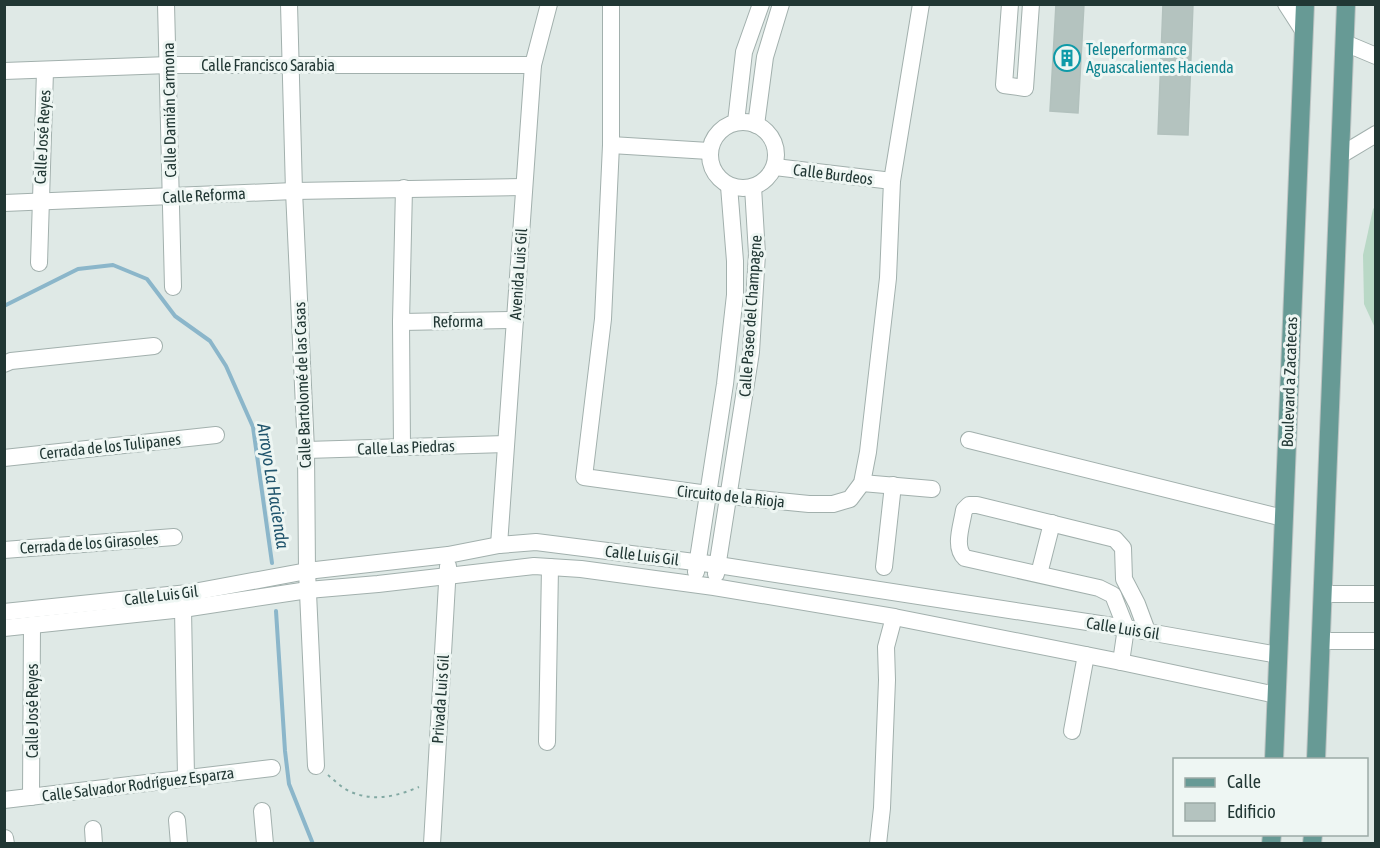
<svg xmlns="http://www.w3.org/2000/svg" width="1380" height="848" font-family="'Asap Condensed',sans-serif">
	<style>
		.green { fill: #b9d8c6 }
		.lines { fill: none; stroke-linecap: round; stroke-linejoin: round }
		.stream { stroke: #8bb6ca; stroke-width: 4 }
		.building { fill: #b4c3bf; stroke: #b2c1bd; stroke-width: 1.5 }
		.minor-casing { stroke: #a2b0ad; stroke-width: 18 }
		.major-casing { stroke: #bcc3c2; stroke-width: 20 }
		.path { stroke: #82a9a3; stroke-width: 2; stroke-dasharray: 3 4.5; stroke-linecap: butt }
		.minor { stroke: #fff; stroke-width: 16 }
		.major { stroke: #679a95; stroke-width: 18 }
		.labels { text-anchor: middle; stroke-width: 6; stroke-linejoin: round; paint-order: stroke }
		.culture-label { font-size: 16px; fill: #0d838f; stroke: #eef6f3; text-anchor: start }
		.street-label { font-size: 16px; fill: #213734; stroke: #eef6f3 }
		.water-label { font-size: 18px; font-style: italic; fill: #21556d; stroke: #eef6f3 }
	</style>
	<rect width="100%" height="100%" fill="#dfe9e6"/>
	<!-- green -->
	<polygon class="green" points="1375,207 1375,328 1364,304 1363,255 1373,209"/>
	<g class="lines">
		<!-- stream -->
		<g class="stream">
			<polyline points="4,306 78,269 113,265 147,279 175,316 210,341 226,366 253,427 272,563"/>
			<polyline points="276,611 285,751 289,784 313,844"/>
		</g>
	</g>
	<!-- building -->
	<g class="building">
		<polygon points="1056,4 1084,4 1078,113 1050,111"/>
		<polygon points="1163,4 1193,4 1188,135 1158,134"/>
	</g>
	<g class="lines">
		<defs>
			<g id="minor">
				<polyline points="166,4 173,287"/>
				<polyline points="289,4 294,191 306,450 307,571 316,766"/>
				<polyline points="611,4 611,145 603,319 584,477 708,494 809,504 833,504 850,499 862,483 868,452 888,278 892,181 921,4"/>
				<polyline points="1010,4 1004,85 1025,88 1031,4"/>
				<polyline points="1286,4 1304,32"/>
				<polyline points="1345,43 1376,56"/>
				<polyline points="4,71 169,65 533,65"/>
				<circle cx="743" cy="155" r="33"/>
				<polyline points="736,122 744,52 761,4"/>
				<polyline points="756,125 765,57 781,4"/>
				<polyline points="611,145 709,151"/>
				<polyline points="1341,155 1376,134"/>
				<polyline points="775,167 892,181"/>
				<polyline points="4,203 294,191 524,187"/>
				<polyline points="39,263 45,71"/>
				<polyline points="401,322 515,320"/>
				<polyline points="4,364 11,361 154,346"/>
				<polyline points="969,440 1283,518"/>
				<polyline points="402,447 401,322 404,188"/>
				<polyline points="306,450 506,444"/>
				<polyline points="4,458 216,435"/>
				<polyline points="862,483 932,489"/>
				<polyline points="499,545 533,65 549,4"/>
				<polyline points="4,550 174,537"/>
				<polyline points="884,567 893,485"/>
				<polyline points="696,572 725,384 735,295 735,261 729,186"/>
				<polyline points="716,574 751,352 757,254 753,187"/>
				<polyline points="1039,574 1052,523"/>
				<polyline points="1323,594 1376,594"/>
				<polyline points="183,609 186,777"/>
				<polyline points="4,612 188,593 307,571 448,555 499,545 536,542 718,565 1126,628 1278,655"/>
				<polyline points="4,628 183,609 308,590 378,584 534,566 581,569 714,587 894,617 1121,662 1276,695"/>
				<polyline points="1321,641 1376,641"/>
				<path d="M1121 662 1126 628 1113 595 1099 588 965 558C953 547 962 525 964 510L969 505H977L1115 539 1123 548 1124 579 1137 604 1147 631"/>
				<polyline points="1072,731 1086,655"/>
				<polyline points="547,742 550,567"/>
				<polyline points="31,797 32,625"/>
				<polyline points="4,800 272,768"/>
				<polyline points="262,811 265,844"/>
				<polyline points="177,820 179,844"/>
				<polyline points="93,829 94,844"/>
				<polyline points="5,838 6,844"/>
				<polyline points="432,844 448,566"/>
				<polyline points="878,844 882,808 887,680 886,647 894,617"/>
			</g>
			<g id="major">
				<polyline points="1274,760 1305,4"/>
				<polyline points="1316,760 1346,4"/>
				<polyline points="1271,844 1272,834"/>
				<polyline points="1312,844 1313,834"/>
			</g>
		</defs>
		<!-- minor casing -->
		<use href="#minor" class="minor-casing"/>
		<!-- major casing -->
		<use href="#major" class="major-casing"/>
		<!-- path -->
		<path class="path" d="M328 775C335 781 343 789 351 792 375 802 397 796 419 787"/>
		<!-- minor -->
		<use href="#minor" class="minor"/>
		<!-- major -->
		<use href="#major" class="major"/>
	</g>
	<!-- icons -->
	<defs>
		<symbol id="building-ring" viewBox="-11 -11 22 22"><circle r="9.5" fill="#eef6f3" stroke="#0f9aa8" stroke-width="1.5"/><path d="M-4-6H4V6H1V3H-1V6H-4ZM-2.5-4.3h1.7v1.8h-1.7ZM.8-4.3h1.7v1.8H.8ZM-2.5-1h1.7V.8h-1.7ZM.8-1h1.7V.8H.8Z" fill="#0f9aa8"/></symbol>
	</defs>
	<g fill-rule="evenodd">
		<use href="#building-ring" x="1052" y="43" width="30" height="30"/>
	</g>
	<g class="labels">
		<!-- culture labels -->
		<g class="culture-label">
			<text x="1086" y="55">Teleperformance<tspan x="1086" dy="18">Aguascalientes Hacienda</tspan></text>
		</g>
		<!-- street labels -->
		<g class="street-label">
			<text x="268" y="71">Calle Francisco Sarabia</text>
			<text transform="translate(169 110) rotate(-91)" y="6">Calle Damián Carmona</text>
			<text transform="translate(42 137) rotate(-87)" y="6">Calle José Reyes</text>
			<text transform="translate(833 174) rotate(7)" y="6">Calle Burdeos</text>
			<text transform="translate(204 195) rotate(-3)" y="6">Calle Reforma</text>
			<text transform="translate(518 274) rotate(-86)" y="6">Avenida Luis Gil</text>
			<text transform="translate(750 316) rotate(-86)" y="6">Calle Paseo del Champagne</text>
			<text transform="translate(458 321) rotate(-1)" y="6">Reforma</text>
			<text transform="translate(1289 382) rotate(-88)" y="6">Boulevard a Zacatecas</text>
			<text transform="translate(302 385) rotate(-92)" y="6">Calle Bartolomé de las Casas</text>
			<text transform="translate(110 446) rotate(-6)" y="6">Cerrada de los Tulipanes</text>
			<text transform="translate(406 447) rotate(-2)" y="6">Calle Las Piedras</text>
			<text transform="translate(731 496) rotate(6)" y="6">Circuito de la Rioja</text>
			<text transform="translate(89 543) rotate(-4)" y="6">Cerrada de los Girasoles</text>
			<text transform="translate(642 555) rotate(7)" y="6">Calle Luis Gil</text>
			<text transform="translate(161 595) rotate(-7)" y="6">Calle Luis Gil</text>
			<text transform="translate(1123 628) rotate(9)" y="6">Calle Luis Gil</text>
			<text transform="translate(440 699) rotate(-86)" y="6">Privada Luis Gil</text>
			<text transform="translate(32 711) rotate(-90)" y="6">Calle José Reyes</text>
			<text transform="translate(138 784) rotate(-7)" y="6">Calle Salvador Rodríguez Esparza</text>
		</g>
		<!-- water labels -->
		<g class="water-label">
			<text transform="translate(273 486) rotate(81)" y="6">Arroyo La Hacienda</text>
		</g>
	</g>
	<!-- border -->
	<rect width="1380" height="848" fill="none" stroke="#213734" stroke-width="12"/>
	<!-- legend -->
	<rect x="1173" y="758" width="195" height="78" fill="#eef6f3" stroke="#9caaa7" stroke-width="1.5"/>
	<rect x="1185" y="778" width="30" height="9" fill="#679a95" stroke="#9caaa7" stroke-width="1.5"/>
	<text x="1227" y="788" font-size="18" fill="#213734">Calle</text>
	<rect x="1185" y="803" width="30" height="18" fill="#b4c3bf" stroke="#9caaa7" stroke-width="1.5"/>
	<text x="1227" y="818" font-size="18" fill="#213734">Edificio</text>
</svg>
